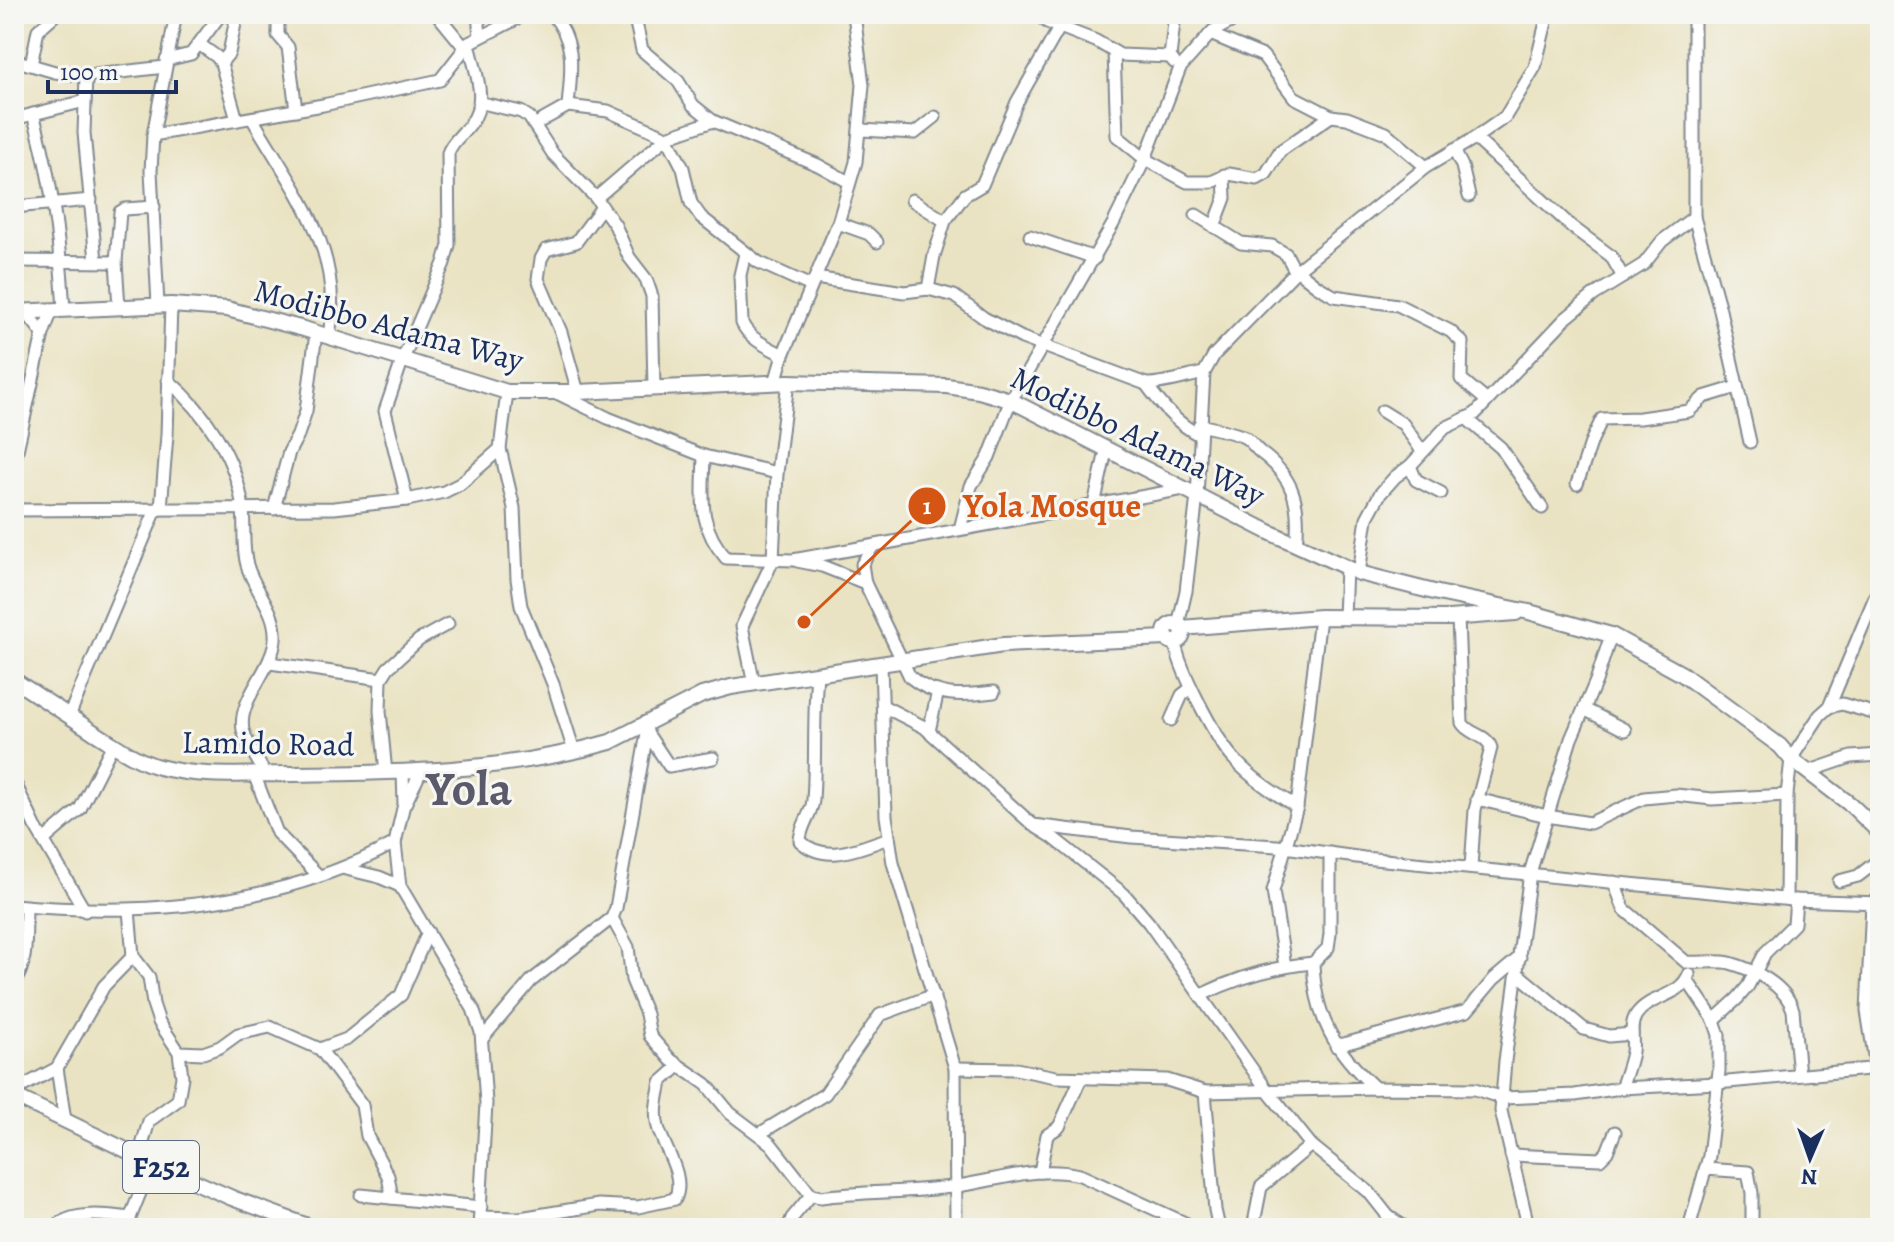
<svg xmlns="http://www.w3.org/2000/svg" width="1894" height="1242" font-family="Alegreya,serif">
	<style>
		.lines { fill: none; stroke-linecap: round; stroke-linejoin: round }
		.minor-casing { stroke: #828990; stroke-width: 15 }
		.major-casing { stroke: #828990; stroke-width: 18 }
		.minor { stroke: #fff; stroke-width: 11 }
		.major { stroke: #fff; stroke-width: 14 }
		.labels { text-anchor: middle; stroke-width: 6; stroke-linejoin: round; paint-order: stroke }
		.shield { fill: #f6f6f2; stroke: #5d6b8a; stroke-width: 2 }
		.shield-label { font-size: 30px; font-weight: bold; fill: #1b2f5e }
		.street-label { font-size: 32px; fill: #1b2f5e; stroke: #f6f6f2 }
		.town-label { font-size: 48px; font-weight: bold; fill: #5b5a6b; stroke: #f6f6f2 }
		.leader { fill: none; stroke: #d45514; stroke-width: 3 }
		.callout-dot { fill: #d45514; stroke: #f6f6f2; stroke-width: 3 }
		.mark-label { font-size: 24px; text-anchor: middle; font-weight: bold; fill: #fff }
		.callout-label { font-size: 34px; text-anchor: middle; font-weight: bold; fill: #d45514; stroke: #f6f6f2; stroke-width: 6; stroke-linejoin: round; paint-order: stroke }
	</style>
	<rect width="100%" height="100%" fill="#f6f6f2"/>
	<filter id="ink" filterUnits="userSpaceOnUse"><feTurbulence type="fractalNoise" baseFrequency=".0125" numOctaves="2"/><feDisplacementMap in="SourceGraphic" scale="16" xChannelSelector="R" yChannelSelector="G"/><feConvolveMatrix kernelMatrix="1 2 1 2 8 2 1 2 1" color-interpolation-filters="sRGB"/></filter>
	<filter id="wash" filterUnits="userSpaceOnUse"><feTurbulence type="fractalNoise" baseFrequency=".006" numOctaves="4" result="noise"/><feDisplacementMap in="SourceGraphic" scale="32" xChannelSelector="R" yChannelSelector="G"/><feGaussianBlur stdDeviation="1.8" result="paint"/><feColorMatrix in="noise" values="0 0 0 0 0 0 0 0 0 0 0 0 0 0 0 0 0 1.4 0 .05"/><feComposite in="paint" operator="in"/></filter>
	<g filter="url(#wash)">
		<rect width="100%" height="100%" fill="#eae3c3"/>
	</g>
	<g filter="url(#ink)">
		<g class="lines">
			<defs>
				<g id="minor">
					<polyline points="278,14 278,35 288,47 296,110"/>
					<polyline points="437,14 464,47 468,44"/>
					<polyline points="478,14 480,36"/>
					<path d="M552 14C577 42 571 71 568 106"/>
					<polyline points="634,14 642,50 678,81 693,105 713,121 818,165 849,182"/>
					<polyline points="1037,14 1047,22 1096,41 1120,55 1170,57"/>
					<polyline points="1694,14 1694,217 1719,306 1750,442"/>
					<polyline points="1210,34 1263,56 1294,97 1331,116 1347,118 1386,133 1426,167"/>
					<polyline points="199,44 217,57 221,63 237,120"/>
					<polyline points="1114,52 1117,136 1145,159 1187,182 1211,182 1229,174 1257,179 1266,174 1280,151 1331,116"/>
					<polyline points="14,60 55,72 86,76 165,67"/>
					<polyline points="166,60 191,54 221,14"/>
					<polyline points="1174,62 1170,57 1175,14"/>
					<polyline points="221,63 229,53 237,14"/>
					<polyline points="31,65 38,30 56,14"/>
					<polyline points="86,76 84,133 96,261"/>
					<polyline points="482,103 521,112 529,117 553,154 596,198 615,225 629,257 646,279 652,296 654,388"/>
					<path d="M33 114C52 178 60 243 64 309"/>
					<path d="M252 118C294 191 344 247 329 337"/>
					<polyline points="14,119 85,101"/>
					<polyline points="534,125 568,106 608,111 667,137 713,121"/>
					<polyline points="861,130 915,133 935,117"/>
					<polyline points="153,135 323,105 440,80 469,43 526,14"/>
					<polyline points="1475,138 1572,227 1611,256 1623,277"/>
					<polyline points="1454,150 1462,166 1469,196"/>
					<polyline points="596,198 667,137 683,168 691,203 701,217 758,262 811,286"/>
					<polyline points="912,200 945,221"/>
					<polyline points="14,207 91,200"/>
					<polyline points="1196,215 1241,243 1272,246 1286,254 1293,267 1317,286 1334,296 1398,305 1450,331 1462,342 1461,379 1487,401"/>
					<polyline points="838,223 869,234 877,242"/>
					<polyline points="1214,227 1225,198 1224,175"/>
					<polyline points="1030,236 1095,258"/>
					<path d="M745 254 740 275 742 323C749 339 768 347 783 355"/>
					<polyline points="14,261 116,262"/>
					<path d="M815 278 904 292 928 289 954 296 984 318 1022 338 1146 384C1166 384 1185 377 1204 373"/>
					<polyline points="928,289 934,256 945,221 965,195 982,185 1017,102 1067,14"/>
					<polyline points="158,305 151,171 153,135 176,14"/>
					<polyline points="119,307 116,262 120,212 125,209 154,207"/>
					<polyline points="26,312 43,334"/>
					<path d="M168 380C206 413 237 458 243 510 245 528 242 548 247 565 254 591 277 610 275 639 273 670 237 700 243 730 247 745 258 760 265 774"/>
					<polyline points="775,383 783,355 838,223 856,162 863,85 854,14"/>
					<path d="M1146 384C1162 406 1175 422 1199 435"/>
					<polyline points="507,392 500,449 514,508 517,579 521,606 553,684 574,751"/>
					<polyline points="578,392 561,332 538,279 541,259 546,250 576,242 602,207"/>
					<polyline points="557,393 608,418 704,456 777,473"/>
					<polyline points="1382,411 1403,424 1422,451"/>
					<polyline points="1466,418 1501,448 1542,508"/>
					<path d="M1199 425C1213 428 1229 431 1242 436 1250 439 1254 447 1260 452 1294 477 1301 504 1296 545"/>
					<path d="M704 456C703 497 697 525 726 558L793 560 1184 489"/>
					<polyline points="14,464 43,334 52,310"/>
					<polyline points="1410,466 1416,480 1441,493"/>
					<polyline points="1577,484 1592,440 1602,419 1640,418 1689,411 1704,397 1737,387"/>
					<path d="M407 500 385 411 402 361 444 263 449 245 448 153C452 141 463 134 471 123 489 100 474 69 469 43"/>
					<polyline points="1094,505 1106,451"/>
					<polyline points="274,509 289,452 298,435 306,411 316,333"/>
					<polyline points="14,510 334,508 407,500 444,492 460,484 500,449"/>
					<polyline points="960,529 971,486 989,457 1010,402 1113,224 1145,159 1180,68 1213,31 1246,14"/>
					<path d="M873 546 862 564 865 583 910 677C935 698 963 696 994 692"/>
					<polyline points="797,561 822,566 865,583"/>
					<polyline points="1359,573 1367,518 1380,494 1395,477 1410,466 1445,428 1475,414 1565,319 1594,295 1644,264 1662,241 1694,217"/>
					<polyline points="1344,617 1346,568"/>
					<path d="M1458 618 1462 723C1469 735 1487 734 1491 748L1475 810 1471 867"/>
					<polyline points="1178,625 1186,591 1197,496 1204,373 1214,355 1297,270 1426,167 1475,138 1505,117 1535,67 1548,14"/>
					<path d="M1175 641C1177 666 1216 739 1233 758 1251 778 1274 793 1297 807"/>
					<polyline points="270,663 381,679"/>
					<polyline points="881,665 886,816 893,863 955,1068 956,1228"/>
					<path d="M817 675C813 717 816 758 813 800 812 814 800 826 800 841 826 865 859 848 889 838"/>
					<polyline points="754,684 742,626 773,560 777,473 788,382"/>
					<polyline points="883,706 924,727 1033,825 1051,836 1124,894 1149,923 1267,1090 1311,1145 1369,1192 1388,1216 1406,1228"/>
					<polyline points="1829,707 1880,585"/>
					<polyline points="1584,709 1625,730"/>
					<polyline points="69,716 155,512 161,508 167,435 171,305"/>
					<polyline points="1171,720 1182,695 1191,688"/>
					<polyline points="929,731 938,691"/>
					<polyline points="647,733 669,766 713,758"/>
					<polyline points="1810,771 1851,757 1880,755"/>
					<polyline points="386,773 380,711 381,679 388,668 419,640 448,624"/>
					<polyline points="254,774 277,833 318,875"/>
					<polyline points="14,781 35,826 85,911"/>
					<polyline points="1477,799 1547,816 1590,823 1644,798 1676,795 1712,799 1787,795"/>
					<polyline points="405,804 421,771"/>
					<polyline points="1033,825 1131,837 1277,846 1364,858 1793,900 1880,903"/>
					<polyline points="45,839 80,809 113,744"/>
					<polyline points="395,843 400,886 473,1009 481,1032 486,1103 479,1228"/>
					<path d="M1330 853V934L1328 948 1313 963C1315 1018 1335 1051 1375 1088"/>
					<polyline points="342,868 379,877 400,886"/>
					<polyline points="1839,881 1858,876 1880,859"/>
					<path d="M1614 882 1624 909 1686 962C1700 963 1717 960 1730 963 1755 970 1785 985 1793 1010L1799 1075"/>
					<polyline points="1786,899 1787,795 1791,759 1820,715 1829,707 1842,704 1880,715"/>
					<polyline points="1872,903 1867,1011 1876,1068"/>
					<path d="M14 905C143 917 280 906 395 843L404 804 403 772"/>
					<polyline points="129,910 133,956 149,977 153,1004 159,1022 179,1052 182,1077 178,1100 149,1121 139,1156"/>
					<path d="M612 918 628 947 632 980 646 1014 650 1036 671 1060 706 1084 730 1113 771 1144 811 1195 821 1197C866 1191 913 1193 958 1186 1000 1180 1038 1165 1080 1175L1196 1228"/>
					<polyline points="1285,966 1273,891 1297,807 1320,617"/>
					<polyline points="1518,974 1584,1029 1609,1036 1632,1034"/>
					<polyline points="1687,980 1714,1020 1719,1035 1719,1071 1709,1156 1689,1228"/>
					<path d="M14 982C29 965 25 928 26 907"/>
					<path d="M1201 995C1238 977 1272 967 1313 963"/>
					<polyline points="1714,1020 1738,998 1748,986 1765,953 1794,924 1796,900"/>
					<polyline points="482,1039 531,981 612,918 616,908 647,733 646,722"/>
					<polyline points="1336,1046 1467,1011 1494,979 1520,957"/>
					<polyline points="320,1049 362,1105 367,1136 388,1176 392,1198"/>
					<polyline points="179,1052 203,1053 220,1047 238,1034 270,1027 320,1049 347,1039 401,995 428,932"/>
					<polyline points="57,1068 65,1120"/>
					<polyline points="955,1068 1016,1069 1056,1077 1167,1080 1205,1092 1375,1088 1475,1089 1502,1098 1575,1095 1621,1088 1717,1083 1880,1068"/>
					<path d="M1621 1088C1625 1076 1630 1064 1632 1052 1634 1039 1629 1026 1636 1015 1649 995 1680 998 1689 974"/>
					<polyline points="14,1091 57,1068 104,986 133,956"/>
					<polyline points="1205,1092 1215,1210 1219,1228"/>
					<polyline points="759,1134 825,1094 880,1015 934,995"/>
					<polyline points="1511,1155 1600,1159 1607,1152 1615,1132"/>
					<polyline points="1705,1169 1748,1172 1752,1193 1752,1228"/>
					<polyline points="1040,1172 1047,1135 1059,1127 1081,1078"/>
					<polyline points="361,1195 481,1207"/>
					<path d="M480 1217 520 1218 599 1205 638 1207 675 1199C686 1176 664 1149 658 1127 654 1112 658 1097 661 1082L679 1066"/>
					<path d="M54 1228C71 1210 108 1215 130 1218"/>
					<polyline points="130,1228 130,1218 152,1163"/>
					<polyline points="788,1228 792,1218 811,1195"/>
					<polyline points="1253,1228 1261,1187 1311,1145"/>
					<polyline points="1526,1228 1526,1217 1501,1111 1505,1061 1530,873 1571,739 1596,681 1611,635"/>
				</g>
				<g id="major">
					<polyline points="14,312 171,305 227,309 304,329 507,392 578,392 788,382 947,386 979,391 1010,400 1269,532 1359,573 1438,593 1529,612 1611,635 1682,674 1780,746 1791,759 1851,805 1880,833"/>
					<circle cx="1174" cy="633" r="9"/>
					<polyline points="1181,628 1320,617 1449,618 1516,613"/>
					<path d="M14 680C41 698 68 715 95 733 115 745 136 761 159 767 202 778 248 774 292 774 398 773 506 772 610 742L702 695 731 687 1003 645 1167 638"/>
					<polyline points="14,1096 159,1166 232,1198 313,1228"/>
				</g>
			</defs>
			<!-- minor casing -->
			<use href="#minor" class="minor-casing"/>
			<!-- major casing -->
			<use href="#major" class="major-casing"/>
			<!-- minor -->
			<use href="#minor" class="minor"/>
			<!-- major -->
			<use href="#major" class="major"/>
		</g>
	</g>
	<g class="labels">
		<!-- shield labels -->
		<rect class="shield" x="123" y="1141" width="76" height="52" rx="6"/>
		<g class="shield-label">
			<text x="161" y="1177">F252</text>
		</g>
		<!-- street labels -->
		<g class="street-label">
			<text transform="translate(389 325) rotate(15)" y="11">Modibbo Adama Way</text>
			<text transform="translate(1138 436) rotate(26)" y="11">Modibbo Adama Way</text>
			<text transform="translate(268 743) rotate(1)" y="11">Lamido Road</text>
		</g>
		<!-- town labels -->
		<g class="town-label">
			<text x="469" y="805">Yola</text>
		</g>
	</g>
	<!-- callouts -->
	<path class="leader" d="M804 622L927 506"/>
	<g class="callout-dot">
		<circle cx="804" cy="622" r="8"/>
		<circle cx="927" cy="506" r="20"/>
	</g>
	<g class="mark-label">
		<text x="927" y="514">1</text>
	</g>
	<g class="callout-label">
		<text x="1052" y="517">Yola Mosque</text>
	</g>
	<!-- margin -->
	<rect width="1894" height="1242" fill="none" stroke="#f6f6f2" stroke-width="48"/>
	<!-- north arrow -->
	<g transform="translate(1810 1158) rotate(182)" stroke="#f6f6f2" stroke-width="6" paint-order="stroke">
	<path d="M0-6L14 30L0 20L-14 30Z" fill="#1b2f5e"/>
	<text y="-12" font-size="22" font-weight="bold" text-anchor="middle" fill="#1b2f5e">N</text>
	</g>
	<!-- scale -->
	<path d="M48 80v12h128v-12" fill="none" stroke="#1b2f5e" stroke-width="4"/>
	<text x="60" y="80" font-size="24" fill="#1b2f5e" stroke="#f6f6f2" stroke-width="6" paint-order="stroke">100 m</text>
</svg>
